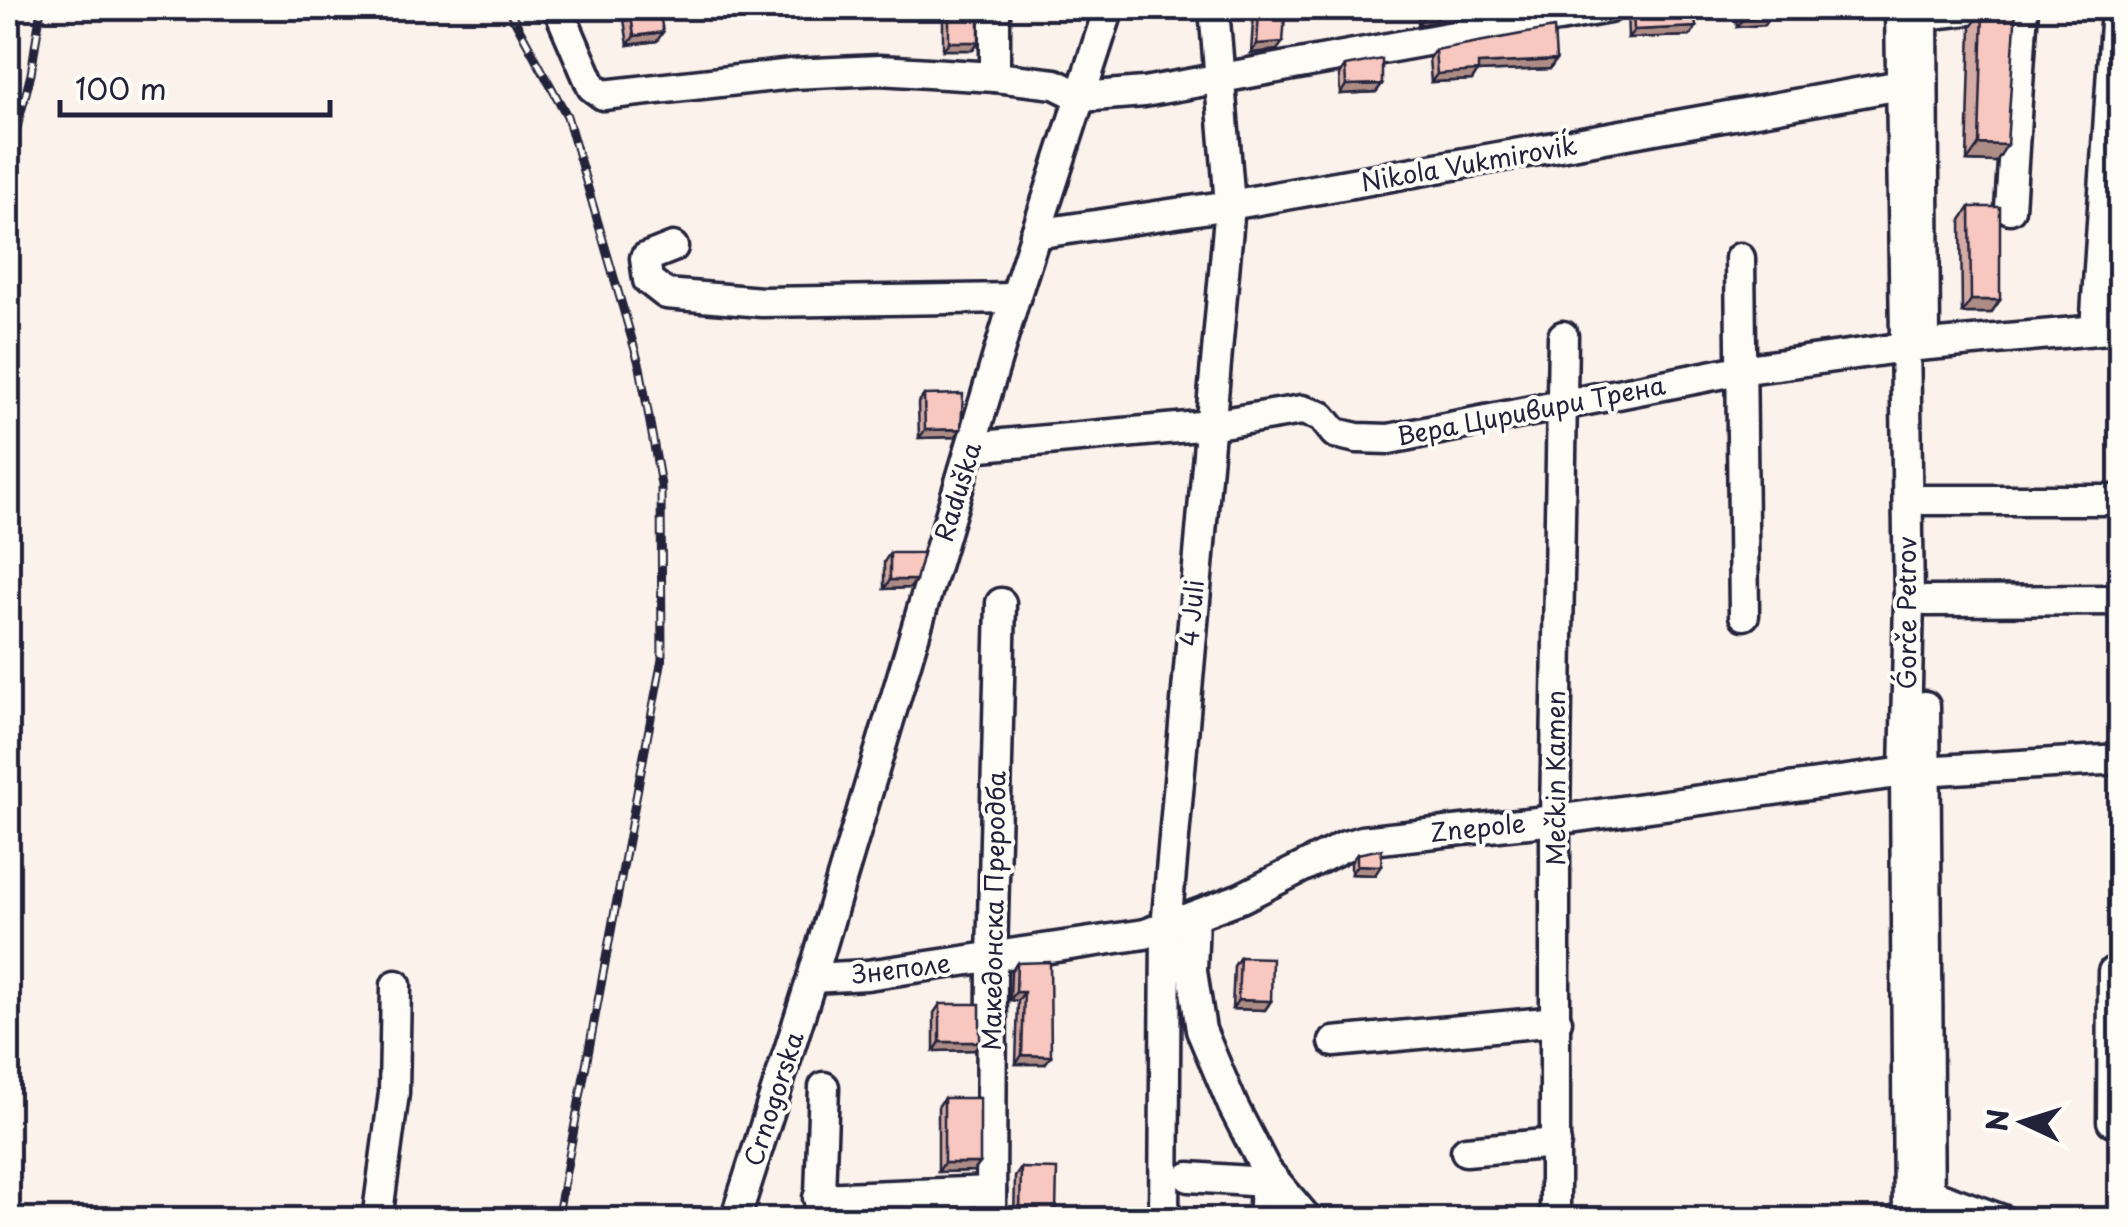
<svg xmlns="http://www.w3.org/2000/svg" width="2128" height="1227" font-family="'Playpen Sans',sans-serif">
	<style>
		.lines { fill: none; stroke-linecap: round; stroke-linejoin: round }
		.minor-casing { stroke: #22223b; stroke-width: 35 }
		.minor { stroke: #fdfcf7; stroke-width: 28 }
		.rail-casing { stroke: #22223b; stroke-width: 9 }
		.rail { stroke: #fdfcf7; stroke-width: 5; stroke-dasharray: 15; stroke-linecap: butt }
		.wall { fill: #d5aca5; stroke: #22223b; stroke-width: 2.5 }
		.shaded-wall { fill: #ae8c86; stroke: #22223b; stroke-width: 2.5 }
		.building { fill: #f8c8c0; stroke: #22223b; stroke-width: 2.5 }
		.labels { text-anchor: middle; stroke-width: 8; stroke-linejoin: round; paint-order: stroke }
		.street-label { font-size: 25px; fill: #22223b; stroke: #fdfcf7 }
	</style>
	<rect width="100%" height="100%" fill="#fcf2ec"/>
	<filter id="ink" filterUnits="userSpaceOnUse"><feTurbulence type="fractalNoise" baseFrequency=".01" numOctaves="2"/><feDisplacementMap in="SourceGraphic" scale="20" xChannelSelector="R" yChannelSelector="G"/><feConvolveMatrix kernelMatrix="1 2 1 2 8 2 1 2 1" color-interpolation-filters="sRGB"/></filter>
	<g filter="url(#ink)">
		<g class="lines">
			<defs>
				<g id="minor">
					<polyline points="558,8 592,87 603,95 792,74 879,70 995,77 1055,84 1081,97 1144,92 1609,8"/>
					<polyline points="995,8 995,77"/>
					<polyline points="1900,8 1909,600 1905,772 1908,1220"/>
					<polyline points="1923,8 1925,343"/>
					<polyline points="1923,15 1986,8"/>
					<polyline points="2010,209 2023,8"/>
					<polyline points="1035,234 1230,205 1901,85"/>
					<polyline points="673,247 645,258 648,280 666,294 762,302 1015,298"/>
					<polyline points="1740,258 1744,615"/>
					<polyline points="2095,330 2116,8"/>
					<polyline points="971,447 1210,425 1302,410 1321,416 1335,433 1357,438 1389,439 1740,370 1906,347 2120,328"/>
					<polyline points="1924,500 2120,500"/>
					<polyline points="1926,601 2120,600"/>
					<polyline points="1925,706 1929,1220"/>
					<polyline points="1194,916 1192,971 1201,1030 1233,1106 1266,1170 1308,1220"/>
					<polyline points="812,978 867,975 1145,934 1241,898 1345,846 1362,841 1555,820 1905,772 2120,759"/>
					<polyline points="1334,1042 1557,1021"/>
					<polyline points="2112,1121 2113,972 2120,972"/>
					<polyline points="1466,1151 1556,1143"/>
					<polyline points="1189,1177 1265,1182"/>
					<polyline points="1929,1193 2002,1220"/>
					<polyline points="818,1198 991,1191"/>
					<polyline points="377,1220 394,1093 396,985"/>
					<polyline points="735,1220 812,978 1015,298 1109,8"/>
					<polyline points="819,1220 824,1087"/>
					<polyline points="991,1220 992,958 1001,603"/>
					<polyline points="1164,1220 1166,928 1230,205 1214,8"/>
					<polyline points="1263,1220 1266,1170"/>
					<polyline points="1555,1220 1555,820 1563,336"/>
				</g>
			</defs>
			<!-- minor casing -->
			<use href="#minor" class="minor-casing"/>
			<!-- minor -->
			<use href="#minor" class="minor"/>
			<defs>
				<g id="rail">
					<polyline points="508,8 567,116 640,367 661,485 662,659 557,1220"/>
					<polyline points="8,162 31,74 41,8"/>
				</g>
			</defs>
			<!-- rail casing -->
			<use href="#rail" class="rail-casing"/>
			<!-- rail -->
			<use href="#rail" class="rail"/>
		</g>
		<!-- wall -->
		<g class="wall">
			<polygon points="627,8 659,8 657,41 628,45 623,13"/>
			<polygon points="1418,8 1441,8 1441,13 1435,22 1418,25"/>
			<polygon points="1627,8 1694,8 1690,36 1628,38"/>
			<polygon points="1735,8 1769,8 1770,16 1764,25 1737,27"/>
			<polygon points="1983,10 1996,162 1967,161 1971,27"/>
			<polygon points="949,11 979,42 973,50 943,50 943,19"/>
			<polygon points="1259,13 1277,50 1251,53 1253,22"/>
			<polygon points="1435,50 1556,60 1550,69 1477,72 1472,80 1431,82 1429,58"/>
			<polygon points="1345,66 1382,84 1376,92 1340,94 1339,75"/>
			<polygon points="1970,207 2000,300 1991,313 1962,313 1961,220"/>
			<polygon points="924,395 955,437 919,438 918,403"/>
			<polygon points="890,553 916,580 910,588 884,589 884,562"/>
			<polygon points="1357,854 1375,875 1351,874 1351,862"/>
			<polygon points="1240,957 1271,1001 1265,1010 1232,1009 1234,966"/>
			<polygon points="1017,963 1045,1064 1016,1064 1018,1001 1010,1000 1011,971"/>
			<polygon points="940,1004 974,1050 934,1051 934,1013"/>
			<polygon points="944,1098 980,1163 974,1171 938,1172 938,1107"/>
			<polygon points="1021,1168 1056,1212 1051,1220 1014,1220 1015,1177"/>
		</g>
		<!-- shaded-wall -->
		<g class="shaded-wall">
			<polygon points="1441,13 1435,22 1418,25 1424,16"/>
			<polygon points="1770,16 1764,25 1737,27 1743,19"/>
			<polygon points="1696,27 1690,36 1628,38 1634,30"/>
			<polygon points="663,32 657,41 628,45 634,36"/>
			<polygon points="949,42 979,42 973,50 943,50"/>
			<polygon points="1283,42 1277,50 1251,53 1257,44"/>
			<polygon points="1556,60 1550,69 1477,72 1472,80 1431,82 1437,74 1478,64"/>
			<polygon points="1382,84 1376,92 1340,94 1346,85"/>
			<polygon points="1979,144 2007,145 1996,162 1967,161"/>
			<polygon points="1971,300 2000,300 1991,313 1962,313"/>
			<polygon points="961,429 955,437 919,438 925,430"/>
			<polygon points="890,580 916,580 910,588 884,589"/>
			<polygon points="1357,865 1381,866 1375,875 1351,874"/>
			<polygon points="1016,992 1024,992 1018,1001 1010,1000"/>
			<polygon points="1238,1000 1271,1001 1265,1010 1232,1009"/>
			<polygon points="940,1042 980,1042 974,1050 934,1051"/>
			<polygon points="1022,1055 1051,1056 1045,1064 1016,1064"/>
			<polygon points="944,1163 980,1163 974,1171 938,1172"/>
			<polygon points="1020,1211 1056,1212 1051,1220 1014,1220"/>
		</g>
		<!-- building -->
		<g class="building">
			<polygon points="630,8 659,8 663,32 634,36"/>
			<polygon points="1424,8 1441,8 1441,13 1424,16"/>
			<polygon points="1633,8 1694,8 1696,27 1634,30"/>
			<polygon points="1742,8 1769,8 1770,16 1743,19"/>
			<polygon points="2000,8 2016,8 2007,145 1979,144 1983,10"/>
			<rect x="949" y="11" width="30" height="31"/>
			<polygon points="1259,13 1285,15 1283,42 1257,44"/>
			<polygon points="1554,28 1556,60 1478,64 1478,71 1437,74 1435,50"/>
			<polygon points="1382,59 1382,84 1346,85 1345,66"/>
			<polygon points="1970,207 2000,207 2000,300 1971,300"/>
			<polygon points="963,394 961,429 925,430 924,395"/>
			<polygon points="890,553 923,553 916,580 890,580"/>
			<polygon points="1382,849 1381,866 1357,865 1357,854"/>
			<polygon points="1240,957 1272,958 1271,1001 1238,1000"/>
			<polygon points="1050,962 1051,1056 1022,1055 1024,992 1016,992 1017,963"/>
			<rect x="940" y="1004" width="40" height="38"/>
			<rect x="944" y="1098" width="36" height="65"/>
			<polygon points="1021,1168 1057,1169 1056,1212 1020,1211"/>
		</g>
	</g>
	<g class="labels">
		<!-- street labels -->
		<g class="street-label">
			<text transform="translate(1469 164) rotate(-10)" y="9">Nikola Vukmiroviḱ</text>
			<text transform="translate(1531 411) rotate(-11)" y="9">Вера Циривири Трена</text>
			<text transform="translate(958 492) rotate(-73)" y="9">Raduška</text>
			<text transform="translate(1192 613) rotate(-85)" y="9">4 Juli</text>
			<text transform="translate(1907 613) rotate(-90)" y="9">Ǵorče Petrov</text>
			<text transform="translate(1556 778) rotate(-90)" y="9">Mečkin Kamen</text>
			<text transform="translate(1478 828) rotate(-6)" y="9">Znepole</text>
			<text transform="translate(994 911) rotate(-89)" y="9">Македонска Преродба</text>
			<text transform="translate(901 969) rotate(-7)" y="9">Знеполе</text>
			<text transform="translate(774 1099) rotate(-72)" y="9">Crnogorska</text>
		</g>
	</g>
	<!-- margin -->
	<rect width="2128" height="1227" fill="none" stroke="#fdfcf7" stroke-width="40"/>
	<rect x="20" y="20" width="2088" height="1187" fill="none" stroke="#22223b" stroke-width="4" filter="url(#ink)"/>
	<!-- north arrow -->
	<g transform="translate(2023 1122) rotate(274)" stroke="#fdfcf7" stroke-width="8" paint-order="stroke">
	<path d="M0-8L18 38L0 25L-18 38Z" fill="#22223b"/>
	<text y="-15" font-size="28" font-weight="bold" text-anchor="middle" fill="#22223b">N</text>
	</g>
	<!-- scale -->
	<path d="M60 100v15h270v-15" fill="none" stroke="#22223b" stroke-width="5"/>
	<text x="75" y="100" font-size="30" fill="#22223b" stroke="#fdfcf7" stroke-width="8" paint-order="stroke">100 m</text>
</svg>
